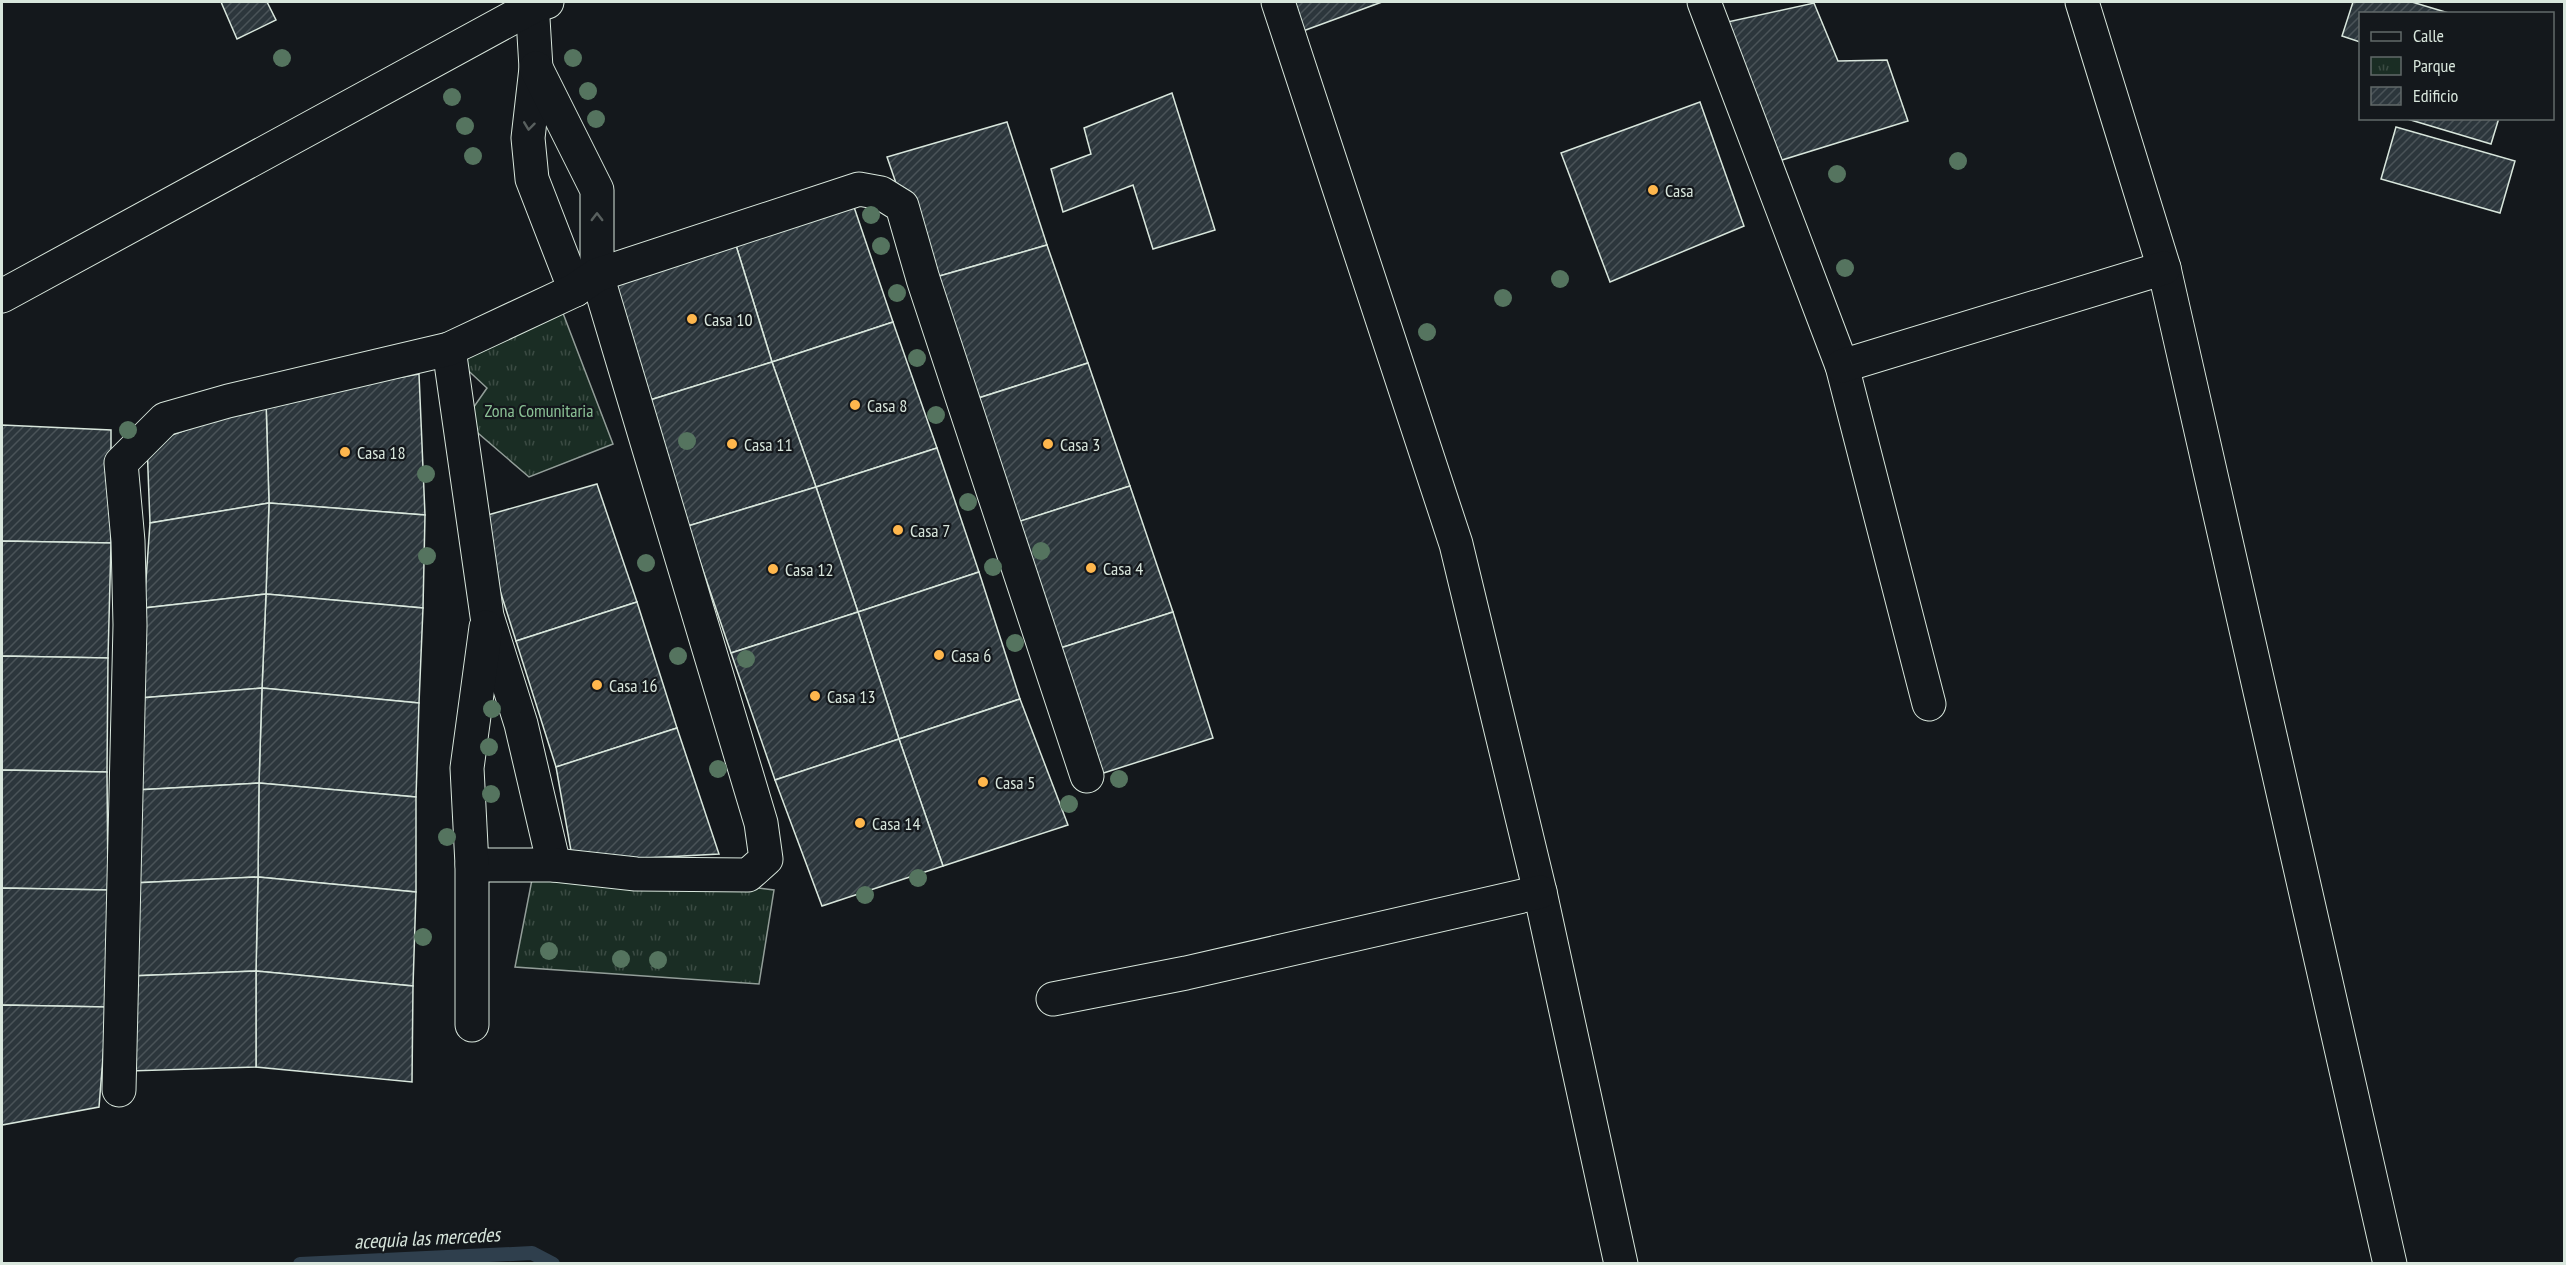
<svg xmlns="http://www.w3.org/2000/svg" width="2566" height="1265" viewBox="0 0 2566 1265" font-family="'PT Sans Narrow',sans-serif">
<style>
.park{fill:url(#park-tufts);stroke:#939e99;stroke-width:1.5}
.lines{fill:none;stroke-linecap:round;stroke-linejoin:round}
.stream{stroke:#2f3f4d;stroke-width:14}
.building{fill:url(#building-hatch);stroke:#d8e6dc;stroke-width:1.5}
.minor-casing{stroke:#d8e6dc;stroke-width:35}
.minor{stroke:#14181c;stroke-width:33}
.tree{fill:#55745f}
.oneway{stroke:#59605f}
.poi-dot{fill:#ffb74d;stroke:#14181c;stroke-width:2}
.labels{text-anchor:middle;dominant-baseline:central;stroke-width:4.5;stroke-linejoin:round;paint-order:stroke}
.poi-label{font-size:18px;fill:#d8e6dc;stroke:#14181c;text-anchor:start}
.park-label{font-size:18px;fill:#8ac095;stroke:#14181c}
.water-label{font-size:20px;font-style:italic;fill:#d8e6dc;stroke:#14181c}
</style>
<defs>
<pattern id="park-tufts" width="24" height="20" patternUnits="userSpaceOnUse" patternTransform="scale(1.5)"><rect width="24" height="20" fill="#1a2d24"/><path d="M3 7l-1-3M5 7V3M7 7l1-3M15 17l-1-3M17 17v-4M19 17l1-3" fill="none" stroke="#3b4b43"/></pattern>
<pattern id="building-hatch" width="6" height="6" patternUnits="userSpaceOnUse" patternTransform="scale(1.5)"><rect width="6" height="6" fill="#2c363c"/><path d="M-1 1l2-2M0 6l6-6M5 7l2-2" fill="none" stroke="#4a5358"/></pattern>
</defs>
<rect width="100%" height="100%" fill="#14181c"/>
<g class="park">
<polygon points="561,308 613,444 529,477 464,421 487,388 459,362"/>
<polygon points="536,859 774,890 759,984 515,967"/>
</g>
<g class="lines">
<polyline class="stream" points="300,1264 532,1253 553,1264"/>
</g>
<g class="building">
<polygon points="221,2 267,2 276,20 237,39"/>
<polygon points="1292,2 1382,2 1303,31"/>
<polygon points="2353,2 2412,2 2452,14 2360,14 2360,42 2342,36"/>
<polygon points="1814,3 1838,61 1887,60 1908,121 1782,160 1723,23"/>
<polygon points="1172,93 1215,230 1153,249 1133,185 1063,212 1051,169 1091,154 1084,128"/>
<polygon points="1700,102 1744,226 1610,282 1561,153"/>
<polygon points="2404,118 2499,118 2491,144"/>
<polygon points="1007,122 1047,245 929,279 887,157"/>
<polygon points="2396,127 2515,161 2500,213 2381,179"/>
<polygon points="853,204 893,322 772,362 734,239"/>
<polygon points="734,239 772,362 650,400 612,277"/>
<polygon points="1047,245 1088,363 966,402 929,279"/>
<polygon points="893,322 937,448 816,487 772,362"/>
<polygon points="772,362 816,487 688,526 650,400"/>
<polygon points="1088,363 1130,486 1008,525 966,402"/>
<polygon points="419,374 425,515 269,503 266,401"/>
<polygon points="266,401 269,503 150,523 147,444"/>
<polygon points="2,425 111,430 111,543 2,541"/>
<polygon points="937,448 979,572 858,612 816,487"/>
<polygon points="597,484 637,602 516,641 477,518"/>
<polygon points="1130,486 1173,612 1051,651 1008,525"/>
<polygon points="816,487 858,612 731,653 688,526"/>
<polygon points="269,503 425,515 423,608 266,594"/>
<polygon points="269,503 266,594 144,608 150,523"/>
<polygon points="2,541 111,543 108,658 2,656"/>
<polygon points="979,572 1020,699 899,739 858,612"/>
<polygon points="266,594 423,608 419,703 262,688"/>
<polygon points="266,594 262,688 140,698 144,608"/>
<polygon points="637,602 677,728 556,767 516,641"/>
<polygon points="858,612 899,739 775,780 731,653"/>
<polygon points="1173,612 1213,738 1091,777 1051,651"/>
<polygon points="2,656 108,658 107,772 2,770"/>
<polygon points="262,688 419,703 416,797 259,783"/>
<polygon points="262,688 259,783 136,790 140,698"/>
<polygon points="1020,699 1068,825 943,866 899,739"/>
<polygon points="677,728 719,854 573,862 556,767"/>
<polygon points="899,739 943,866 822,906 775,780"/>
<polygon points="2,770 107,772 108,890 2,888"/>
<polygon points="259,783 416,797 416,892 258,877"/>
<polygon points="259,783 258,877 133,883 136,790"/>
<polygon points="258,877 416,892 413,986 256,971"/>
<polygon points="258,877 256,971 130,976 133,883"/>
<polygon points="2,888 108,890 107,1007 2,1005"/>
<polygon points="256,971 413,986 412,1082 256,1067"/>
<polygon points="256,971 256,1067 129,1071 130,976"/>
<polygon points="2,1005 107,1007 99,1107 2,1125"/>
</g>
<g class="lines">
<defs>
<g id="minor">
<polyline points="532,2 536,68 528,138 532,179 575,290"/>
<polyline points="1278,2 1456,544 1540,892 1621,1264"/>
<polyline points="1704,2 1842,366 1929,704"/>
<polyline points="2082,2 2164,268 2390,1264"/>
<polyline points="2,296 534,6 547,2"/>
<polyline points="449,349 487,616 521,724 554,865"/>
<polyline points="1842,366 2164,268"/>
<polyline points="472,865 554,865 636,874 748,875 766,859 761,823 597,275 597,190 536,68"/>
<polyline points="1053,999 1186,973 1540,892"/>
<polyline points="472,1025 472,865 467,768 486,627"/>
<polyline points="119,1090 130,625 128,541 121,463 165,419 228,401 449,349 575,290 597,275 859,189 881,193 902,206 923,279 1087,776"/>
</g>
</defs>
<use href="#minor" class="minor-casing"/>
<use href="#minor" class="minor"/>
</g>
<g class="tree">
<circle cx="282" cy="58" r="9"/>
<circle cx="573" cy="58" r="9"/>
<circle cx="588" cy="91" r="9"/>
<circle cx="452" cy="97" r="9"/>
<circle cx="596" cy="119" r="9"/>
<circle cx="465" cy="126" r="9"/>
<circle cx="473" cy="156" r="9"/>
<circle cx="1958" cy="161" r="9"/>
<circle cx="1837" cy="174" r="9"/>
<circle cx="871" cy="215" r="9"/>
<circle cx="881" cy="246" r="9"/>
<circle cx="1845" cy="268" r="9"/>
<circle cx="1560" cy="279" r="9"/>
<circle cx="897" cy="293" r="9"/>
<circle cx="1503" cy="298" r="9"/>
<circle cx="1427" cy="332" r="9"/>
<circle cx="917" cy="358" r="9"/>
<circle cx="936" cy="415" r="9"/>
<circle cx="128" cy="430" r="9"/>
<circle cx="687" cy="441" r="9"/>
<circle cx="426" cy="474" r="9"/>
<circle cx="968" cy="502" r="9"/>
<circle cx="1041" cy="551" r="9"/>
<circle cx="427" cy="556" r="9"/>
<circle cx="646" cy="563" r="9"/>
<circle cx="993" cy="567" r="9"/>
<circle cx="1015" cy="643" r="9"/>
<circle cx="678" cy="656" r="9"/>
<circle cx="746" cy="659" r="9"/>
<circle cx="492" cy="709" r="9"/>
<circle cx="489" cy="747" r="9"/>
<circle cx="718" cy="769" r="9"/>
<circle cx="1119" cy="779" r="9"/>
<circle cx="491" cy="794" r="9"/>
<circle cx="1069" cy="804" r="9"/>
<circle cx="447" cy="837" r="9"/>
<circle cx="918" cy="878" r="9"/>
<circle cx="865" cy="895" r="9"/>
<circle cx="423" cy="937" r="9"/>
<circle cx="549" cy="951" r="9"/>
<circle cx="621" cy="959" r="9"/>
<circle cx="658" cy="960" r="9"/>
</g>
<defs><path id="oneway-chevron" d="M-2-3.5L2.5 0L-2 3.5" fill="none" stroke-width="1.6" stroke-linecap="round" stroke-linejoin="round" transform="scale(1.5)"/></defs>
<g class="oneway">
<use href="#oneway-chevron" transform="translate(529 126) rotate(97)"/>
<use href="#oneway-chevron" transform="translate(597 217) rotate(-90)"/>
</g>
<g class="poi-dot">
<circle cx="1653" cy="190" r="6"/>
<circle cx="692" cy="319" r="6"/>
<circle cx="855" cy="405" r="6"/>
<circle cx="732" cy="444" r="6"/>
<circle cx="1048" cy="444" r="6"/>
<circle cx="345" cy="452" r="6"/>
<circle cx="898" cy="530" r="6"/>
<circle cx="1091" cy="568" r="6"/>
<circle cx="773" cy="569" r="6"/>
<circle cx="939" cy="655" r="6"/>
<circle cx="597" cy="685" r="6"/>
<circle cx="815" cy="696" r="6"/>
<circle cx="983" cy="782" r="6"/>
<circle cx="860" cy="823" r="6"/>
</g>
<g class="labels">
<g class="poi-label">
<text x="1665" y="190">Casa</text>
<text x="704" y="319">Casa 10</text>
<text x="867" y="405">Casa 8</text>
<text x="744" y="444">Casa 11</text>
<text x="1060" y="444">Casa 3</text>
<text x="357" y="452">Casa 18</text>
<text x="910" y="530">Casa 7</text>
<text x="1103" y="568">Casa 4</text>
<text x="785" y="569">Casa 12</text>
<text x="951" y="655">Casa 6</text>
<text x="609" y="685">Casa 16</text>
<text x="827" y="696">Casa 13</text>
<text x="995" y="782">Casa 5</text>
<text x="872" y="823">Casa 14</text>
</g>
<g class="park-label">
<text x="539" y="410">Zona Comunitaria</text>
</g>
<g class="water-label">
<text transform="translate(427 1238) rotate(-3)">acequia las mercedes</text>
</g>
</g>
<rect width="2566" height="1265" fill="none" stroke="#d8e6dc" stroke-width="6"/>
<rect x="2359" y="12" width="195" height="108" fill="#14181c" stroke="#626a69" stroke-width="1.5"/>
<rect x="2371" y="32" width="30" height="9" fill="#14181c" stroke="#626a69" stroke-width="1.5"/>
<text x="2413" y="42" font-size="18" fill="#d8e6dc">Calle</text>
<rect x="2371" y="57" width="30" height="18" fill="url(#park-tufts)" stroke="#626a69" stroke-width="1.5"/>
<text x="2413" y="72" font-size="18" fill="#d8e6dc">Parque</text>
<rect x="2371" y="87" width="30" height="18" fill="url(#building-hatch)" stroke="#626a69" stroke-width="1.5"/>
<text x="2413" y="102" font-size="18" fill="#d8e6dc">Edificio</text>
</svg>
